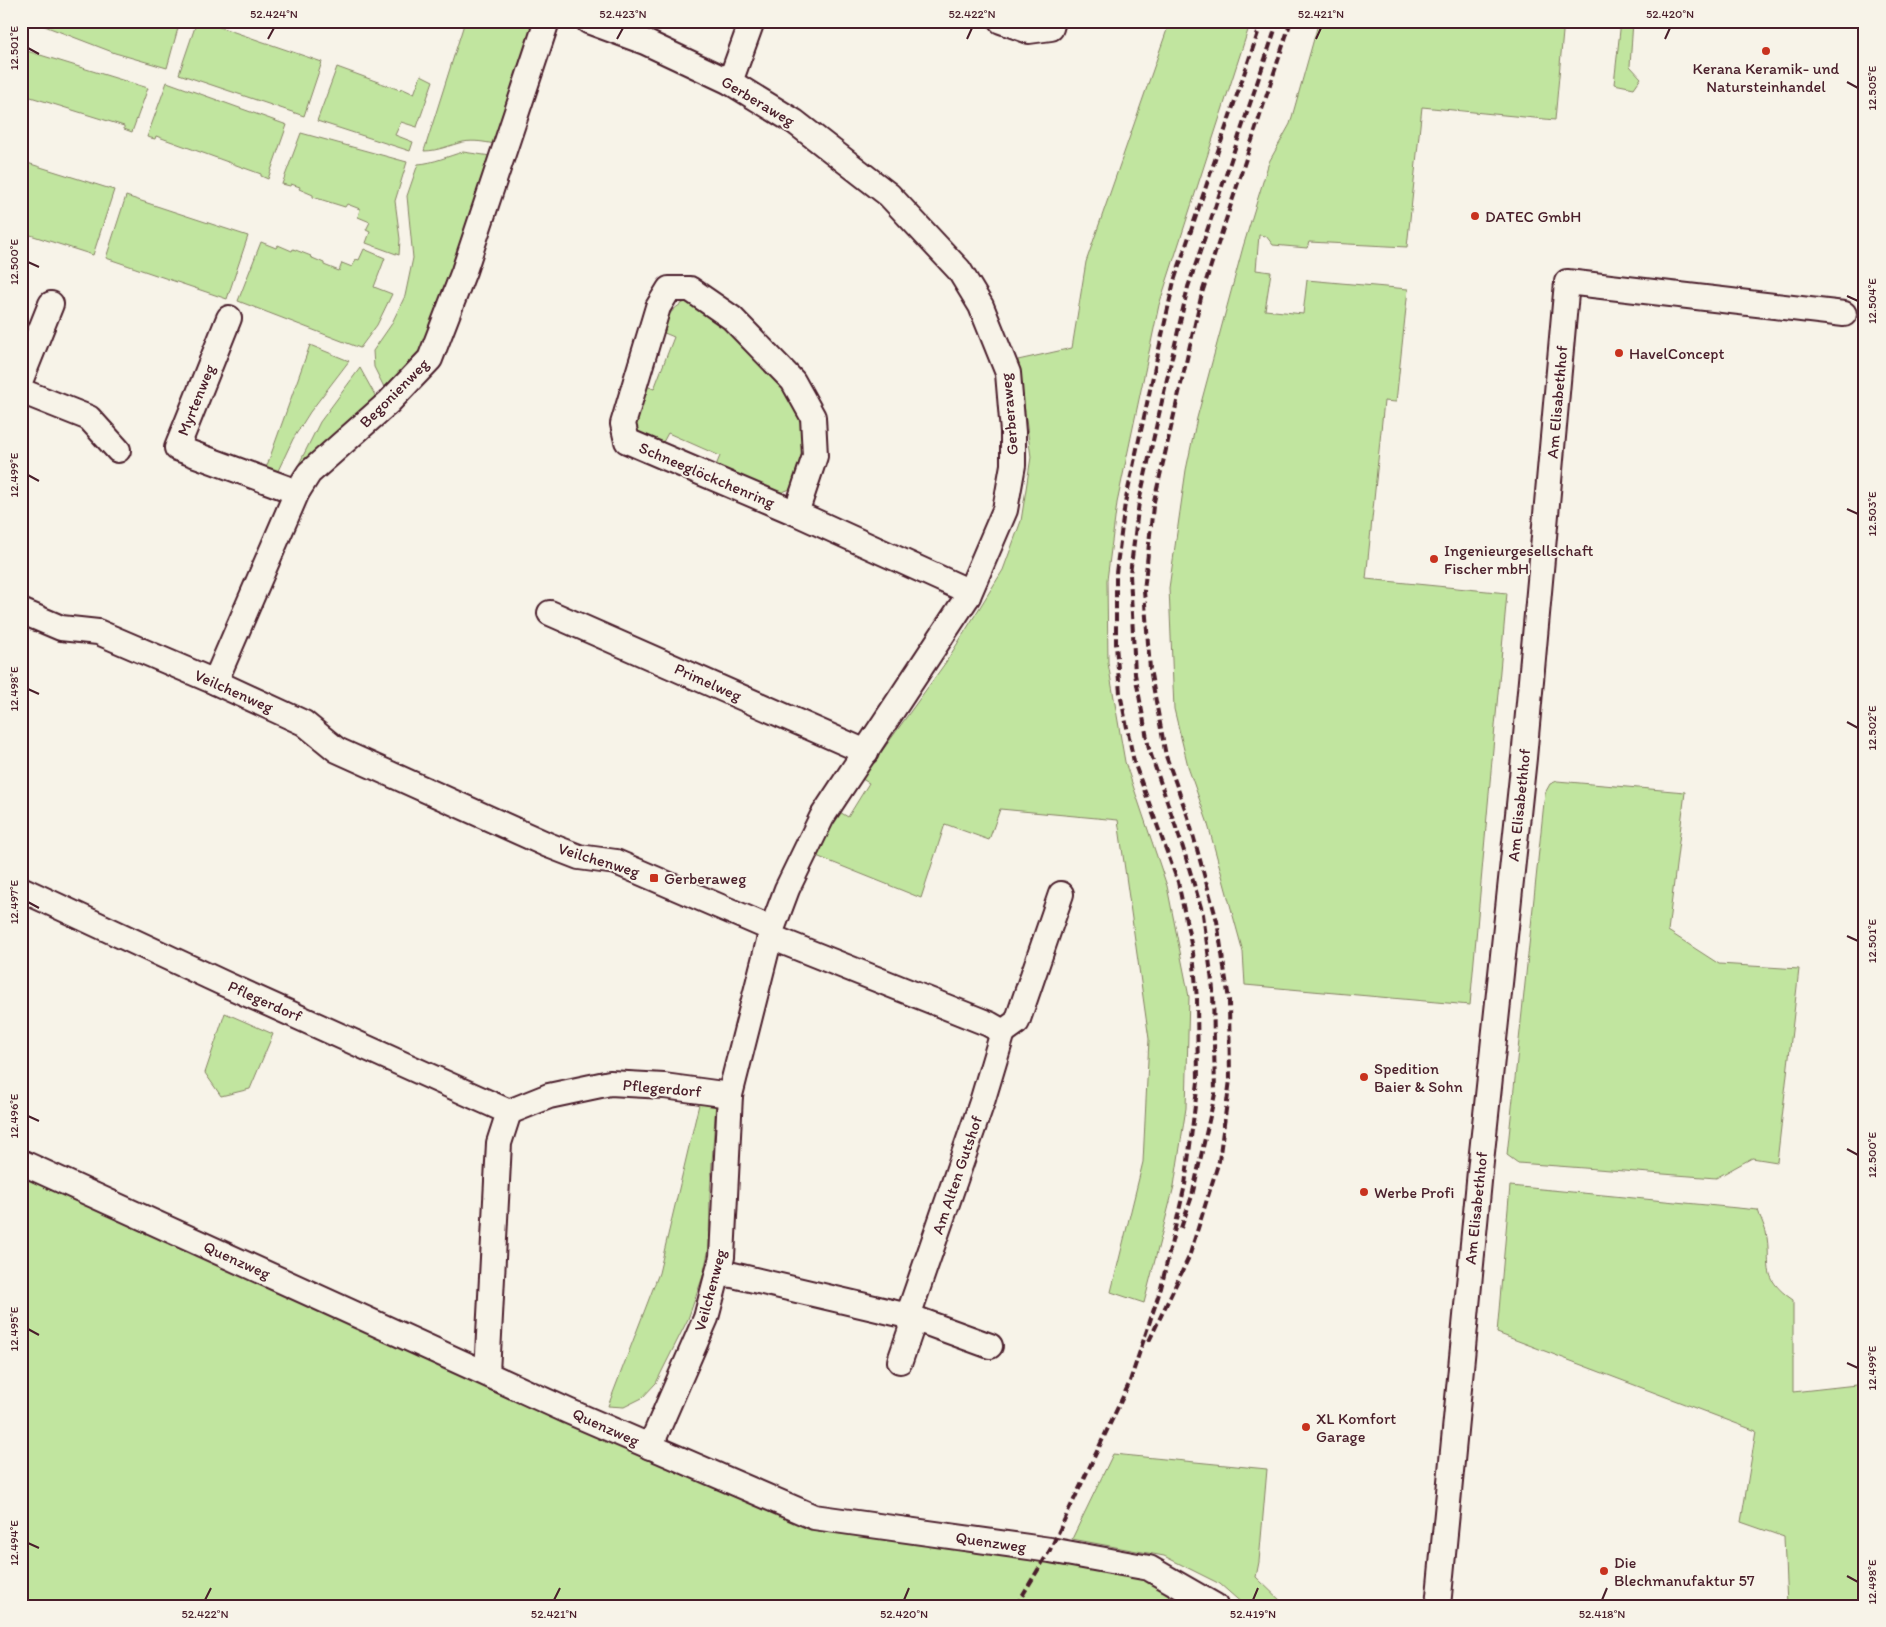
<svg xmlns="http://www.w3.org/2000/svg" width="1886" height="1627" viewBox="0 0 1886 1627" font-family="Itim,sans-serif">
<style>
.green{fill:#c1e59f;stroke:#868265}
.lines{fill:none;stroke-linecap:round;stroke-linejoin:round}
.minor-casing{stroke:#4a1f2b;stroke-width:28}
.minor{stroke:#f7f3e8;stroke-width:24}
.rail{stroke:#4a1f2b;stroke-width:4;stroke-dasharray:8 4;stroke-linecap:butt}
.ticks{fill:none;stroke:#4a1f2b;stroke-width:2}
.poi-dot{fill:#c8321e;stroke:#f7f3e8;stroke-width:2}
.labels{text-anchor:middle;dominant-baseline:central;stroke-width:4;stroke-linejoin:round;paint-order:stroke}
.poi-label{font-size:16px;fill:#4a1f2b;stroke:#f7f3e8;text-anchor:start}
.street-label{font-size:16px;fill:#4a1f2b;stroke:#f7f3e8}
.neatline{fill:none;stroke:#4a1f2b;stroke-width:2}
.ticks-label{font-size:12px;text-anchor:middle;fill:#4a1f2b}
</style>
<rect width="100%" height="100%" fill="#f7f3e8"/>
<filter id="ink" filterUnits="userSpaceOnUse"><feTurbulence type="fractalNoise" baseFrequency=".02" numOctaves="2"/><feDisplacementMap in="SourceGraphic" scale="10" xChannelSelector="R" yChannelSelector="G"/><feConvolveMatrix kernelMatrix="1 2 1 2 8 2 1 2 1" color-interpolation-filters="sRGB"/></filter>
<g filter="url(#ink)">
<g class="green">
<polygon points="43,21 180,21 167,68 115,53 42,25"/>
<polygon points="197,21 202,21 322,62 304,116 179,74"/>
<path d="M 465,21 L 535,21 L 495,144 C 484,142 474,140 463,142 C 450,145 438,151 424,151 Z"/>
<polygon points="1170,21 1251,21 1159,305 1117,503 1107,580 1108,663 1125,762 1167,886 1189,997 1186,1108 1174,1186 1144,1303 1111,1292 1143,1162 1149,1039 1118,820 1000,809 989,840 945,824 921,898 814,855 838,811 848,817 869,783 862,779 946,662 1003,570 1021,521 1031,457 1018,360 1072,348 1086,262"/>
<polygon points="1319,21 1564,21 1555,120 1422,107 1407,247 1309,242 1307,248 1273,245 1266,236 1259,235 1256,270 1271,272 1265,310 1303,314 1307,280 1408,289 1396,402 1384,401 1366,579 1507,593 1470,1005 1245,985 1243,952 1207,821 1189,770 1174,709 1169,588 1186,470 1197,418 1243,247 1269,162 1290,124"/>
<polygon points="1621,21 1633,21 1630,66 1641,78 1634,88 1614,84"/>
<polygon points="24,50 148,88 132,132 124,129 124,126 21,94 21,61"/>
<polygon points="337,67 400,90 401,88 414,94 421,75 433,81 417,127 401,122 395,135 413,142 410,151 317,121"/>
<polygon points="167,82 287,125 268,179 261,176 261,174 156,136 155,139 147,137"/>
<polygon points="301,133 407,162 395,201 400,239 399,255 366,243 370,232 366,230 370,222 358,217 360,209 347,204 345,207 313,197 313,195 299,189 300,187 291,184 290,186 282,184"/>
<path d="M 463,152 L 491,156 L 460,253 L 428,337 L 415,359 L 397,378 L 384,387 L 374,367 L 373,351 L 391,325 L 405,296 L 413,258 L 407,196 L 418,164 C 434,163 448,156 463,152 Z"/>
<polygon points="21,161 114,190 93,255 21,232"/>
<polygon points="126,196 248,236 227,299 106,258"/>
<polygon points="261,242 276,248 278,245 292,251 293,249 311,256 310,257 324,263 324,265 339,271 342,263 352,267 356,259 359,260 364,249 385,258 374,287 392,294 377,325 360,348 238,301"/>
<path d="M 685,302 L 698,304 L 771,367 L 802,412 L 806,444 L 798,477 L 790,489 L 780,493 L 715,468 L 720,456 L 668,433 L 662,444 C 655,442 645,439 640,435 C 626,424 639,398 644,385 L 654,389 L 674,337 L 662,332 C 666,317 671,309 685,302 Z"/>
<polygon points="310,345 349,361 310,412 293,439 276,475 265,471"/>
<polygon points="360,368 376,397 290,482 320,422"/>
<polygon points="1557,781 1685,792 1668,931 1719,964 1799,969 1777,1162 1752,1158 1716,1178 1518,1163 1507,1155 1545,793 1550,784"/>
<polygon points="225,1013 273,1034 250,1089 221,1096 205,1073"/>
<polygon points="700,1100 716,1100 710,1194 709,1248 703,1276 688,1319 656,1383 642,1398 624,1407 608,1406 659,1273"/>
<polygon points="21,1172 784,1516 1104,1568 1148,1579 1195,1606 21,1606"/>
<path d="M 1510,1186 L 1758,1210 C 1760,1217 1764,1225 1766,1232 C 1773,1265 1758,1276 1793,1300 L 1793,1392 L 1865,1384 L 1865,1606 L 1787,1606 L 1784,1537 L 1741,1522 L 1756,1431 L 1497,1333 Z"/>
<polygon points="1113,1454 1267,1469 1259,1562 1256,1577 1286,1606 1245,1606 1220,1584 1164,1556 1072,1539"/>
</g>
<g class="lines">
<defs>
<g id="minor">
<polyline points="588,21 645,42 730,82 795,122 889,195 959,270 981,306 1008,373 1013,432 1013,465 1005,510 968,596 822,817 787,889 772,929 730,1095 722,1257 706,1318 650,1447"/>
<polyline points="1001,21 1029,31 1051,28 1053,21"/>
<polyline points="730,82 752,21"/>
<polyline points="229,318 177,448 297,492"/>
<polyline points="21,379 51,304"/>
<polyline points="21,391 89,418 118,450"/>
<polyline points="796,513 815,456 813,417 793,381 732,318 690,289 669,289 658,307 623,424 627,441 796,513 959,587 968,596"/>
<polyline points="21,611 61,628 98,632 215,682 304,723 337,750 548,845 579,857 616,862 772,929"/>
<polyline points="550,613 866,752"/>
<polyline points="215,682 297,492 309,473 389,402 430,359 464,271 547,21"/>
<polyline points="21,889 225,984 509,1112 499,1143 487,1373"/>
<polyline points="1003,1032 1017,1022 1061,894"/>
<polyline points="509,1112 549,1096 610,1083 664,1086 730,1095"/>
<polyline points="21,1162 568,1411 814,1517 1050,1550 1149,1568 1215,1606"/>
<polyline points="718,1274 733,1275 908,1316 982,1102 1003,1032 989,1024 771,937"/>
<polyline points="900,1361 911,1329 908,1316 990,1346"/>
<polyline points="1438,1606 1480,1171 1524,758 1567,282 1844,314"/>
</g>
</defs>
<use href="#minor" class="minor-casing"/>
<use href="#minor" class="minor"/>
<g class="rail">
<polyline points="1181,1228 1192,1196 1215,1094 1213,989 1203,914 1183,848 1149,749 1135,674 1130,574 1139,502 1188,287 1278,21"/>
<polyline points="1149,1341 1189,1257 1219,1161 1230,1080 1229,1000 1217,921 1188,817 1166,756 1150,669 1144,591 1153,506 1202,293 1291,21"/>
<polyline points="1016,1606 1050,1550 1129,1384 1161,1288 1185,1185 1198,1082 1197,999 1193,953 1178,882 1134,762 1120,693 1116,645 1116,573 1125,503 1174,281 1262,21"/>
</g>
</g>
</g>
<path class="ticks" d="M 268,39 L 274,28M 617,39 L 623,28M 967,39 L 972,28M 1316,39 L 1321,28M 1665,39 L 1670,28M 28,48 L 39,54M 1847,82 L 1858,88M 28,262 L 39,267M 1847,296 L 1858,301M 28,475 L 39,481M 1847,509 L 1858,514M 28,689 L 39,694M 1847,722 L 1858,728M 28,902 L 39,908M 1847,936 L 1858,941M 28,1116 L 39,1121M 1847,1149 L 1858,1155M 28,1329 L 39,1335M 1847,1363 L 1858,1368M 28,1543 L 39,1548M 1847,1576 L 1858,1582M 205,1600 L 211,1588M 554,1600 L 560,1588M 904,1600 L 909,1588M 1253,1600 L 1258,1588M 1602,1600 L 1607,1588"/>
<g class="poi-dot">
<circle cx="1766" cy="51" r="5"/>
<circle cx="1475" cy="216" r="5"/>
<circle cx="1619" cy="353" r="5"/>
<circle cx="1434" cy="559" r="5"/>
<rect x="649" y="873" width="10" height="10" rx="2.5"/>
<circle cx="1364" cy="1077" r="5"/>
<circle cx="1364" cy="1192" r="5"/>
<circle cx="1306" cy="1427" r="5"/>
<circle cx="1604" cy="1571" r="5"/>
</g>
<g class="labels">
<g class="poi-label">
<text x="1766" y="68" text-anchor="middle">Kerana Keramik- und<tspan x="1766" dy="18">Natursteinhandel</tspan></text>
<text x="1485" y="216">DATEC GmbH</text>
<text x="1629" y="353">HavelConcept</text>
<text x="1444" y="550">Ingenieurgesellschaft<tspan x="1444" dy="18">Fischer mbH</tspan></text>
<text x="664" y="878">Gerberaweg</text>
<text x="1374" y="1068">Spedition<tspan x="1374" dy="18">Baier &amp; Sohn</tspan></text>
<text x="1374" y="1192">Werbe Profi</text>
<text x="1316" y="1418">XL Komfort<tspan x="1316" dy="18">Garage</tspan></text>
<text x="1614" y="1562">Die<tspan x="1614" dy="18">Blechmanufaktur 57</tspan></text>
</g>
<g class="street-label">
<text transform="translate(758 101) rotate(31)">Gerberaweg</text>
<text transform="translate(394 393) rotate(-45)">Begonienweg</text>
<text transform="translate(196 400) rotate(-68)">Myrtenweg</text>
<text transform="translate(1557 402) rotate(-85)">Am Elisabethhof</text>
<text transform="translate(1009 414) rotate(-95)">Gerberaweg</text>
<text transform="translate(707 475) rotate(23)">Schneeglöckchenring</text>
<text transform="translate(708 682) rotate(24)">Primelweg</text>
<text transform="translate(234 691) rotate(24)">Veilchenweg</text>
<text transform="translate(1519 805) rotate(-84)">Am Elisabethhof</text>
<text transform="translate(599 860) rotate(17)">Veilchenweg</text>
<text transform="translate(265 1001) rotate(24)">Pflegerdorf</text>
<text transform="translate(662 1088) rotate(5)">Pflegerdorf</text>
<text transform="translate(957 1175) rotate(-71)">Am Alten Gutshof</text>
<text transform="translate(1476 1208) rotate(-84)">Am Elisabethhof</text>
<text transform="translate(237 1260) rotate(24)">Quenzweg</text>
<text transform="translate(710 1290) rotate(-75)">Veilchenweg</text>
<text transform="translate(606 1427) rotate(24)">Quenzweg</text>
<text transform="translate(991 1542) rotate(8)">Quenzweg</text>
</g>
</g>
<rect width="1886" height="1627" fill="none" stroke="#f7f3e8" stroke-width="55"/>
<rect x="28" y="28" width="1830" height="1572" class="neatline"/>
<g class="ticks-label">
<text x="274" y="18">52.424°N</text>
<text x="623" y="18">52.423°N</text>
<text x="972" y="18">52.422°N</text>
<text x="1321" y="18">52.421°N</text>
<text x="1670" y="18">52.420°N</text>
<text transform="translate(14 48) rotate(-90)" y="4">12.501°E</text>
<text transform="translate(1872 88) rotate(-90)" y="4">12.505°E</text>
<text transform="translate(14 262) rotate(-90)" y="4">12.500°E</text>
<text transform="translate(1872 301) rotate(-90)" y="4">12.504°E</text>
<text transform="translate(14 475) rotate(-90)" y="4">12.499°E</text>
<text transform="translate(1872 514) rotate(-90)" y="4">12.503°E</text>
<text transform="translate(14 689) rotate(-90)" y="4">12.498°E</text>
<text transform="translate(1872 728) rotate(-90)" y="4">12.502°E</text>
<text transform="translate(14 902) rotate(-90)" y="4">12.497°E</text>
<text transform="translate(1872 941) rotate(-90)" y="4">12.501°E</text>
<text transform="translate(14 1116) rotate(-90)" y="4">12.496°E</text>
<text transform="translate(1872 1155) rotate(-90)" y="4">12.500°E</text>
<text transform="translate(14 1329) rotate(-90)" y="4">12.495°E</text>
<text transform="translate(1872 1368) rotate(-90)" y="4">12.499°E</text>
<text transform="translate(14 1543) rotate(-90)" y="4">12.494°E</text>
<text transform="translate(1872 1582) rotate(-90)" y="4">12.498°E</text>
<text x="205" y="1618">52.422°N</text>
<text x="554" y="1618">52.421°N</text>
<text x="904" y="1618">52.420°N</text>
<text x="1253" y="1618">52.419°N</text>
<text x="1602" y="1618">52.418°N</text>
</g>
</svg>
